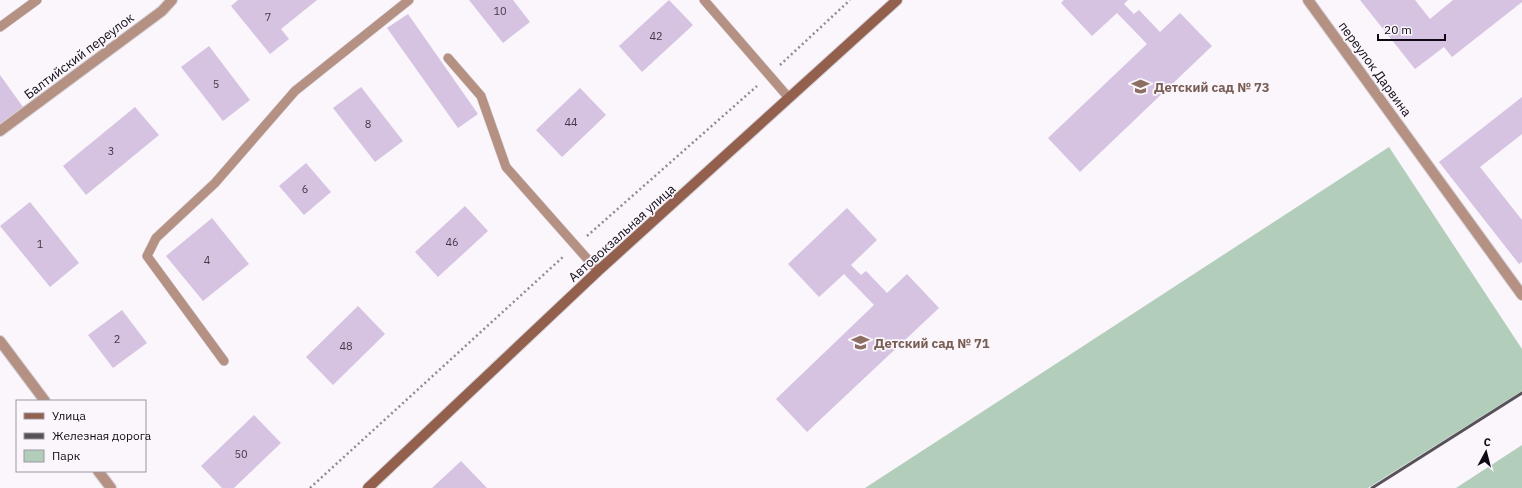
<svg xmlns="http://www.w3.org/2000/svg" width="1522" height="488" viewBox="0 0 1522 488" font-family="'IBM Plex Sans',sans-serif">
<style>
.green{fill:#b2cebb}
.building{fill:#d6c3e2}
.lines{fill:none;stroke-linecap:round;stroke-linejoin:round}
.lane-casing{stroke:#d5d0d7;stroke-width:10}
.street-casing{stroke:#d5d0d7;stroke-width:12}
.secondary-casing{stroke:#d5d0d7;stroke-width:12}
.path{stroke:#908b93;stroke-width:2.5;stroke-dasharray:2 3;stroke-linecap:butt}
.lane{stroke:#b59184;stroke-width:9}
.street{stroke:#b59184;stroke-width:10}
.secondary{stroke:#92604d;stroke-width:10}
.rail{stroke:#575159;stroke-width:3}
.labels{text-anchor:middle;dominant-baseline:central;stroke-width:3.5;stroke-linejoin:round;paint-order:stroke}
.number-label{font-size:11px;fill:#423847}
.street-label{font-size:13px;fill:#100913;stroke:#faf6fc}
.education-label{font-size:13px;font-weight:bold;fill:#785e54;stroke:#faf6fc;text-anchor:start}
</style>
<rect width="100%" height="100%" fill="#faf6fc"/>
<g class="green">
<polygon points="1389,147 1522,349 1522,391 1368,488 865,488"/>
<polygon points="1522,445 1522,488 1456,488"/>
</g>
<g class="building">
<polygon points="238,0 317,0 281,29 289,39 270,54 231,6"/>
<polygon points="469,0 513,0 530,22 503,43"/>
<polygon points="669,0 693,25 642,72 619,46"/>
<polygon points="1064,0 1128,0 1124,4 1134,14 1139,10 1160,32 1180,13 1212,46 1080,172 1048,138 1147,44 1117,13 1092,36 1061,3"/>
<polygon points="1360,0 1415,0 1430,19 1453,0 1522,0 1522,2 1452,57 1444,47 1415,69"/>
<polygon points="408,14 478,114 458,128 387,28"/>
<polygon points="209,46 250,100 223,121 181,67"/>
<polygon points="0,75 23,107 0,124"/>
<polygon points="361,87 403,141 375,162 333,108"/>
<polygon points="580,88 606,115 562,157 536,130"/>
<polygon points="1522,97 1522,134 1480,167 1522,220 1522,262 1519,264 1439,162"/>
<polygon points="135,107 159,135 86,195 63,166"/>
<polygon points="306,163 331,192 304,215 279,186"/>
<polygon points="30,202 79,263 50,287 0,226"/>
<polygon points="465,206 488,231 438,277 415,252"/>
<polygon points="847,208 877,240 851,265 861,275 866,271 887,293 907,274 939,308 807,432 776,399 874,305 844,274 819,297 788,264"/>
<polygon points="212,218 249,264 203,301 166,256"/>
<polygon points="358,306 385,334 333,385 306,357"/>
<polygon points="122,310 147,343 113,368 88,335"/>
<polygon points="254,415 281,443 234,488 222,488 201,466"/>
<polygon points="461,461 487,488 432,488"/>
</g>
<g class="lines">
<defs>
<g id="lane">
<polyline points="704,0 789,98"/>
<polyline points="0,27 37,0"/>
<polyline points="448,58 481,96 506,167 598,271"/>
<polyline points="224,361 147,256 156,238 215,183 295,91 409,0"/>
</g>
<g id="street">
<polyline points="1308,0 1522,295"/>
<polyline points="0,131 162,11 172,0"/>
<polyline points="0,341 45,401"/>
<polyline points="98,471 111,488"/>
</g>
<polyline id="secondary" points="368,488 598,271 897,0"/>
</defs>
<use href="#lane" class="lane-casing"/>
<use href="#street" class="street-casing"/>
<use href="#secondary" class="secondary-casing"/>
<g class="path">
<polyline points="780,65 850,0"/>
<polyline points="587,236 757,86"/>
<polyline points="310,488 564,256"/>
</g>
<use href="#lane" class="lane"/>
<use href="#street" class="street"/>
<use href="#secondary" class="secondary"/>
<polyline class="rail" points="1372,488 1522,393"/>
</g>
<defs>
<symbol id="school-bare" viewBox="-9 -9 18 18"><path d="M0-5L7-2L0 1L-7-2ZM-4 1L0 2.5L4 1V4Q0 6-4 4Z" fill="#8d6e63" stroke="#faf6fc" stroke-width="2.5" paint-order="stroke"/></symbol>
</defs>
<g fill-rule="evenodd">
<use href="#school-bare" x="1128" y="74" width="25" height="25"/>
<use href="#school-bare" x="848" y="330" width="25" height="25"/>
</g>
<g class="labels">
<g class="number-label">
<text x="500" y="11">10</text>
<text x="268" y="17">7</text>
<text x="656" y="36">42</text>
<text x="216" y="84">5</text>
<text x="571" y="122">44</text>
<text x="368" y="124">8</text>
<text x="111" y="151">3</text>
<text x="305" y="189">6</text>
<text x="452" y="242">46</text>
<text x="40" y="244">1</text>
<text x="207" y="260">4</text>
<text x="117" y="339">2</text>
<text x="346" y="346">48</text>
<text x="241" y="454">50</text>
</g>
<g class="street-label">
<text transform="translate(79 56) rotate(-37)">Балтийский переулок</text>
<text transform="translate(1375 69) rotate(54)">переулок Дарвина</text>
<text transform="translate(622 233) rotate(-42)">Автовокзальная улица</text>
</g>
<g class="education-label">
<text x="1154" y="87">Детский сад № 73</text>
<text x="874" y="343">Детский сад № 71</text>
</g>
</g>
<rect x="16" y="400" width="130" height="72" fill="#faf6fc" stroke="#9c979f"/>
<rect x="24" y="413" width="20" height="6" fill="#92604d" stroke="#9c979f"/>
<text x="52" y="420" font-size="12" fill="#100913">Улица</text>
<rect x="24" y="433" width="20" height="6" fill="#575159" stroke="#9c979f"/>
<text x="52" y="440" font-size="12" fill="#100913">Железная дорога</text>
<rect x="24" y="450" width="20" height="12" fill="#b2cebb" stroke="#9c979f"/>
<text x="52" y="460" font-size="12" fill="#100913">Парк</text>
<g transform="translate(1486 452) rotate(7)" stroke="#faf6fc" stroke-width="3" paint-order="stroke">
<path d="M0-3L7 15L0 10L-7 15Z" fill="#100913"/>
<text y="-6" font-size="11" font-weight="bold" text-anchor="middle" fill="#100913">С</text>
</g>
<path d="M1378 34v6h67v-6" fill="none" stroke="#100913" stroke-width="2"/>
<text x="1384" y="34" font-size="12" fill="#100913" stroke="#faf6fc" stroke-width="3" paint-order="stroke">20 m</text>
</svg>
